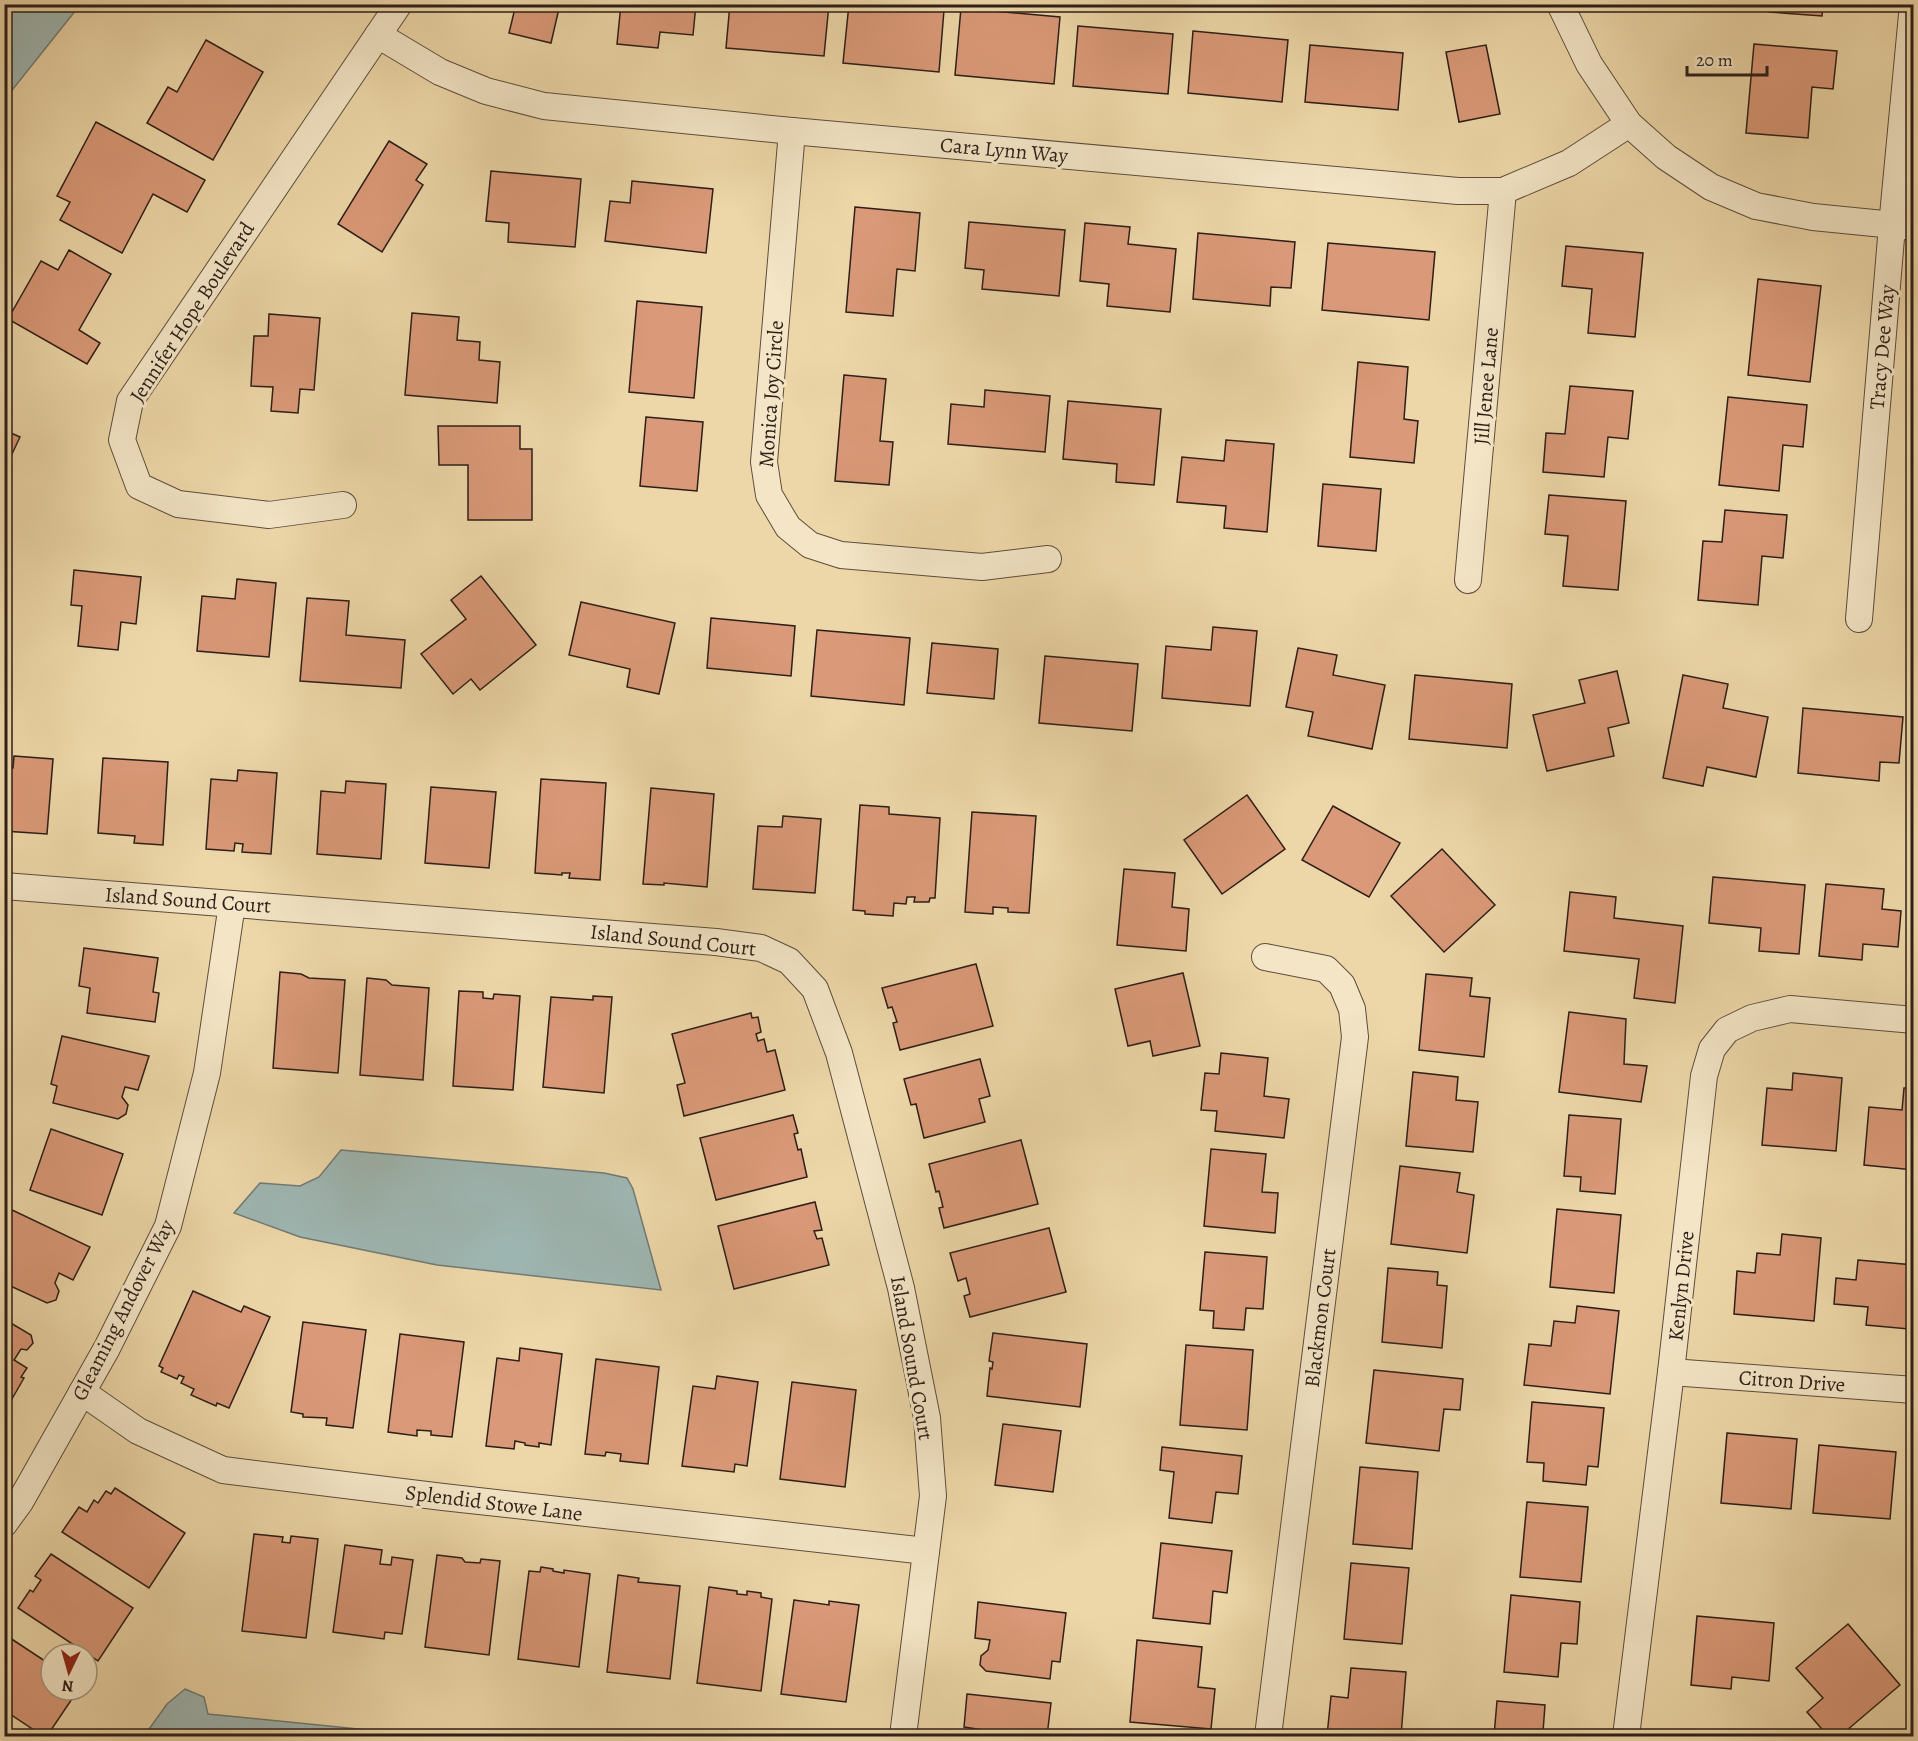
<svg xmlns="http://www.w3.org/2000/svg" width="1918" height="1741" viewBox="0 0 1918 1741" font-family="Alegreya,serif">
<style>
.water{fill:#9eb7b3;stroke:#717a75;stroke-width:1.5}
.building{fill:#da9978;stroke:#2d1f18;stroke-width:1.5}
.lines{fill:none;stroke-linecap:round;stroke-linejoin:round}
.street-casing{stroke:#5d4d3c;stroke-width:28}
.street{stroke:#f3e5c6;stroke-width:26}
.labels{text-anchor:middle;dominant-baseline:central;stroke-width:6;stroke-linejoin:round;paint-order:stroke}
.street-label{font-size:21px;fill:#2d1f18;stroke:#f3e5c6}
</style>
<rect width="100%" height="100%" fill="#edd7a8"/>
<filter id="stains"><feTurbulence type="fractalNoise" baseFrequency=".00333" numOctaves="4"/><feColorMatrix values="0 0 0 0 .2 0 0 0 0 .09 0 0 0 0 .02 0 0 0 .5 -.17"/></filter>
<radialGradient id="worn" r=".72"><stop offset=".6" stop-color="#630" stop-opacity="0"/><stop offset="1" stop-color="#630" stop-opacity=".3"/></radialGradient>
<g class="water">
<polygon points="5,4 80,5 5,99 4,5"/>
<polygon points="341,1150 604,1173 627,1178 633,1189 661,1290 437,1265 300,1237 234,1213 260,1183 300,1186 319,1177"/>
<polygon points="185,1689 204,1697 208,1714 428,1736 144,1736 167,1704"/>
</g>
<g class="building">
<polygon points="516,4 560,4 551,43 509,33"/>
<polygon points="621,4 696,4 693,35 660,32 658,48 617,44"/>
<polygon points="730,4 829,4 824,56 726,48"/>
<polygon points="849,4 886,4 944,10 939,72 843,63"/>
<polygon points="1769,4 1823,4 1822,16 1769,12"/>
<polygon points="961,8 1060,17 1054,84 955,75"/>
<polygon points="1078,26 1173,34 1168,94 1073,86"/>
<polygon points="1193,31 1288,40 1282,102 1188,93"/>
<polygon points="206,40 263,72 213,160 147,123 168,87 177,92"/>
<polygon points="1754,44 1837,51 1833,89 1812,87 1808,138 1746,133"/>
<polygon points="1310,45 1403,53 1398,110 1305,102"/>
<polygon points="1486,45 1500,114 1459,122 1446,52"/>
<polygon points="96,122 205,180 187,212 153,194 122,253 60,220 70,202 57,196"/>
<polygon points="389,141 427,164 416,180 423,185 382,252 338,224"/>
<polygon points="491,171 581,179 575,247 508,242 509,223 486,221"/>
<polygon points="632,181 713,189 706,253 605,241 610,201 630,203"/>
<polygon points="855,207 920,213 915,271 897,269 893,316 846,312"/>
<polygon points="969,222 1065,230 1059,296 982,289 984,270 965,268"/>
<polygon points="1085,223 1130,227 1128,244 1176,249 1170,312 1107,306 1109,284 1080,281"/>
<polygon points="1198,233 1295,242 1291,288 1271,287 1270,306 1193,299"/>
<polygon points="1328,243 1435,252 1429,320 1322,310"/>
<polygon points="1566,246 1643,253 1635,337 1588,333 1592,289 1562,286"/>
<polygon points="69,250 111,274 79,330 100,343 87,364 8,319 41,261 58,270"/>
<polygon points="1758,279 1821,286 1810,382 1748,375"/>
<polygon points="637,301 702,307 694,398 629,392"/>
<polygon points="412,313 459,317 457,340 480,342 479,360 500,362 497,403 405,395"/>
<polygon points="269,314 320,318 314,390 300,389 298,413 271,411 273,387 251,386 254,336 268,336"/>
<polygon points="1358,362 1408,367 1404,419 1418,421 1414,463 1350,457"/>
<polygon points="844,375 886,379 880,441 893,442 889,485 835,481"/>
<polygon points="1570,386 1633,391 1628,439 1608,437 1604,477 1543,472 1546,433 1565,434"/>
<polygon points="985,390 1050,396 1045,452 948,444 951,404 984,407"/>
<polygon points="1728,397 1807,405 1803,447 1783,445 1779,491 1719,485"/>
<polygon points="1068,401 1161,409 1154,485 1116,482 1117,464 1063,459"/>
<polygon points="646,417 703,422 697,491 640,486"/>
<polygon points="438,426 520,426 520,449 532,449 532,520 468,520 468,465 439,465"/>
<polygon points="4,430 20,437 4,471"/>
<polygon points="1226,440 1274,444 1267,532 1224,528 1226,506 1177,502 1182,457 1224,461"/>
<polygon points="1323,484 1381,489 1376,551 1318,546"/>
<polygon points="1549,495 1626,501 1618,590 1563,586 1568,536 1545,534"/>
<polygon points="1725,510 1787,515 1783,558 1762,556 1758,605 1698,600 1703,541 1722,542"/>
<polygon points="74,570 141,577 136,624 121,622 118,650 78,646 82,606 71,605"/>
<polygon points="481,576 536,645 480,690 471,679 453,694 421,654 466,619 451,600"/>
<polygon points="237,579 276,583 269,657 197,651 202,596 235,599"/>
<polygon points="307,598 349,601 346,635 405,640 401,688 300,681"/>
<polygon points="581,602 675,623 659,694 627,687 630,669 569,655"/>
<polygon points="711,618 795,626 791,676 707,668"/>
<polygon points="1213,627 1257,631 1250,706 1162,698 1166,646 1211,650"/>
<polygon points="817,630 910,638 904,705 811,696"/>
<polygon points="932,643 998,649 994,699 927,693"/>
<polygon points="1298,648 1337,655 1333,675 1385,685 1372,749 1308,736 1313,712 1286,707"/>
<polygon points="1045,656 1138,664 1132,731 1039,723"/>
<polygon points="1617,671 1629,723 1608,728 1614,756 1547,771 1533,715 1585,703 1579,680"/>
<polygon points="1415,675 1512,684 1507,748 1409,739"/>
<polygon points="1683,675 1728,684 1723,708 1768,717 1756,777 1707,767 1703,786 1663,778"/>
<polygon points="1803,708 1903,717 1899,763 1880,762 1879,781 1798,773"/>
<polygon points="14,756 53,759 47,834 4,831 4,767 13,768"/>
<polygon points="103,758 168,762 163,845 134,843 135,836 98,833"/>
<polygon points="238,770 277,773 271,854 242,852 243,844 235,843 234,851 206,849 211,779 237,781"/>
<polygon points="541,779 606,783 600,880 569,878 570,873 562,873 562,875 535,873"/>
<polygon points="346,781 386,784 381,859 317,854 321,791 345,793"/>
<polygon points="431,787 496,792 489,868 425,863"/>
<polygon points="651,788 714,794 707,887 664,883 664,885 643,884"/>
<polygon points="1247,795 1285,849 1222,894 1184,840"/>
<polygon points="860,805 889,807 889,814 940,818 935,898 930,898 929,902 914,902 915,897 907,897 906,904 894,903 893,916 865,914 865,911 853,910"/>
<polygon points="1333,806 1400,843 1369,897 1302,860"/>
<polygon points="972,812 1036,816 1029,913 1008,912 1008,908 993,907 993,914 965,912"/>
<polygon points="783,816 821,819 815,893 753,889 758,826 782,827"/>
<polygon points="1442,849 1495,905 1444,952 1391,896"/>
<polygon points="1124,869 1175,873 1172,907 1189,909 1186,951 1117,945"/>
<polygon points="1713,877 1805,885 1799,954 1759,951 1761,928 1709,923"/>
<polygon points="1826,884 1884,889 1882,909 1901,911 1898,947 1863,944 1862,960 1819,956"/>
<polygon points="1570,892 1616,897 1614,918 1683,926 1675,1003 1634,998 1639,959 1564,951"/>
<polygon points="84,948 158,958 153,992 159,993 155,1022 87,1013 90,988 79,986"/>
<polygon points="976,964 993,1026 900,1050 893,1023 897,1022 892,1007 888,1008 882,988"/>
<polygon points="280,972 301,974 309,978 345,980 338,1073 273,1068"/>
<polygon points="1183,973 1200,1046 1153,1056 1150,1041 1128,1046 1115,989"/>
<polygon points="1426,974 1472,978 1470,996 1490,998 1484,1057 1419,1050"/>
<polygon points="367,978 386,980 392,985 429,988 423,1080 360,1075"/>
<polygon points="459,991 483,992 483,998 493,999 494,994 520,996 513,1090 453,1086"/>
<polygon points="593,996 612,997 604,1093 543,1087 551,997 593,1000"/>
<polygon points="1569,1012 1626,1019 1624,1064 1647,1066 1641,1102 1559,1092"/>
<polygon points="751,1013 752,1018 758,1017 761,1032 756,1034 758,1041 764,1039 767,1052 775,1050 785,1090 684,1116 677,1085 685,1083 672,1034"/>
<polygon points="62,1036 149,1056 138,1090 125,1087 122,1097 128,1105 126,1114 118,1119 53,1103 57,1086 51,1084"/>
<polygon points="1221,1053 1268,1058 1264,1096 1289,1099 1284,1138 1215,1131 1217,1111 1201,1110 1205,1073 1219,1074"/>
<polygon points="980,1059 990,1096 979,1099 985,1122 924,1138 916,1104 911,1105 904,1079"/>
<polygon points="1413,1072 1458,1077 1456,1100 1478,1102 1473,1152 1406,1146"/>
<polygon points="1793,1073 1842,1078 1836,1151 1762,1145 1767,1088 1792,1090"/>
<polygon points="1904,1088 1914,1088 1914,1170 1864,1165 1869,1107 1902,1110"/>
<polygon points="793,1115 798,1133 794,1134 798,1150 801,1149 807,1177 716,1200 700,1138"/>
<polygon points="1569,1115 1621,1119 1615,1194 1580,1191 1581,1177 1564,1176"/>
<polygon points="51,1129 123,1154 102,1215 30,1190"/>
<polygon points="1021,1140 1038,1204 944,1228 939,1208 943,1207 939,1191 936,1192 929,1164"/>
<polygon points="1211,1149 1266,1154 1262,1192 1278,1193 1275,1233 1204,1226"/>
<polygon points="1400,1166 1460,1173 1457,1192 1474,1195 1467,1253 1391,1244"/>
<polygon points="815,1202 822,1230 814,1231 817,1239 822,1238 829,1265 734,1289 718,1226"/>
<polygon points="10,1209 90,1247 73,1280 59,1273 55,1283 59,1291 56,1300 47,1303 4,1283 4,1220"/>
<polygon points="1557,1209 1621,1215 1614,1293 1550,1287"/>
<polygon points="1049,1228 1066,1292 970,1317 964,1296 970,1294 966,1278 958,1281 950,1253"/>
<polygon points="1782,1234 1821,1238 1814,1321 1734,1314 1737,1271 1755,1273 1757,1253 1780,1255"/>
<polygon points="1205,1252 1267,1257 1263,1309 1246,1308 1244,1330 1213,1328 1214,1311 1200,1310"/>
<polygon points="1858,1260 1914,1265 1909,1329 1866,1325 1868,1307 1834,1304 1836,1278 1856,1280"/>
<polygon points="1388,1268 1438,1272 1437,1285 1447,1286 1442,1348 1382,1342"/>
<polygon points="193,1291 241,1312 244,1306 270,1317 229,1408 217,1403 216,1406 191,1395 194,1389 181,1383 184,1377 179,1375 177,1379 161,1372 163,1368 159,1366"/>
<polygon points="1577,1306 1619,1311 1610,1394 1524,1385 1529,1344 1551,1346 1554,1321 1575,1323"/>
<polygon points="4,1319 31,1335 33,1343 27,1350 21,1349 14,1360 27,1368 21,1377 24,1378 9,1404 4,1401"/>
<polygon points="303,1322 366,1330 353,1428 326,1425 327,1418 303,1417 303,1414 291,1412"/>
<polygon points="993,1333 1087,1344 1080,1407 987,1396 990,1368 992,1369 993,1362 989,1361"/>
<polygon points="400,1334 464,1342 452,1437 431,1435 431,1431 417,1430 417,1436 388,1432"/>
<polygon points="1186,1345 1253,1350 1247,1430 1180,1425"/>
<polygon points="520,1348 562,1354 551,1445 539,1443 539,1447 525,1445 525,1443 515,1441 514,1449 486,1446 497,1358 519,1361"/>
<polygon points="596,1359 659,1367 648,1464 620,1461 621,1454 606,1452 605,1456 585,1454"/>
<polygon points="1374,1370 1463,1379 1460,1410 1444,1409 1439,1451 1366,1443"/>
<polygon points="717,1376 758,1382 747,1466 735,1464 734,1472 682,1466 693,1386 715,1389"/>
<polygon points="792,1382 856,1390 845,1487 780,1479"/>
<polygon points="1532,1402 1604,1408 1598,1467 1588,1466 1586,1485 1543,1481 1544,1463 1527,1462"/>
<polygon points="1003,1424 1061,1431 1053,1492 995,1485"/>
<polygon points="1727,1433 1797,1439 1791,1509 1721,1503"/>
<polygon points="1819,1445 1896,1452 1890,1519 1813,1513"/>
<polygon points="1162,1447 1242,1456 1238,1494 1216,1492 1212,1523 1169,1518 1174,1472 1160,1470"/>
<polygon points="1360,1467 1418,1472 1412,1549 1353,1544"/>
<polygon points="1914,1475 1914,1527 1909,1527"/>
<polygon points="115,1488 185,1533 149,1588 62,1532 79,1507 87,1512 94,1500 98,1503 106,1491 111,1494"/>
<polygon points="1527,1502 1588,1507 1581,1582 1520,1577"/>
<polygon points="254,1534 283,1537 282,1542 290,1543 291,1536 318,1539 306,1638 242,1631"/>
<polygon points="1161,1543 1232,1551 1227,1593 1213,1591 1210,1624 1153,1618"/>
<polygon points="345,1545 382,1550 380,1564 391,1565 392,1557 413,1560 402,1634 385,1632 384,1639 333,1632"/>
<polygon points="51,1554 133,1608 98,1661 18,1608 30,1590 33,1592 41,1580 35,1576"/>
<polygon points="437,1555 462,1558 465,1562 480,1563 481,1559 500,1561 489,1655 425,1647"/>
<polygon points="1351,1563 1409,1568 1402,1644 1344,1639"/>
<polygon points="541,1567 553,1569 553,1571 564,1573 564,1570 590,1574 579,1667 518,1659 529,1571 540,1572"/>
<polygon points="618,1575 639,1578 638,1582 680,1586 670,1679 607,1672"/>
<polygon points="709,1587 737,1591 737,1594 747,1595 747,1591 761,1593 761,1597 772,1599 761,1691 697,1683"/>
<polygon points="1511,1595 1580,1602 1577,1644 1561,1643 1558,1677 1504,1672"/>
<polygon points="794,1600 829,1605 829,1601 859,1605 846,1702 781,1694"/>
<polygon points="978,1602 1066,1613 1060,1662 1052,1661 1050,1679 986,1671 980,1665 981,1656 988,1650 990,1640 975,1638"/>
<polygon points="1697,1616 1774,1623 1769,1681 1732,1677 1731,1689 1691,1685"/>
<polygon points="1848,1624 1900,1685 1840,1736 1828,1736 1807,1712 1823,1698 1796,1668"/>
<polygon points="4,1634 51,1665 51,1690 78,1690 47,1736 43,1736 4,1710"/>
<polygon points="1137,1640 1202,1647 1198,1687 1215,1689 1211,1729 1130,1722"/>
<polygon points="1351,1668 1406,1672 1401,1736 1327,1736 1331,1696 1348,1698"/>
<polygon points="967,1694 1051,1703 1047,1736 983,1736 983,1730 964,1727"/>
<polygon points="1497,1701 1545,1705 1543,1732 1563,1734 1562,1736 1494,1736"/>
</g>
<g class="lines">
<defs>
<g id="street">
<polyline points="1560,4 1589,64 1629,124 1666,157 1711,187 1756,206 1813,217 1914,227"/>
<polyline points="378,35 440,72 486,91 544,106 792,131 1458,191 1503,191 1569,163 1629,124"/>
<polyline points="792,131 764,462 769,495 788,527 810,545 841,555 982,567 1048,559"/>
<polyline points="343,505 269,515 178,504 139,486 122,440 130,401 399,4"/>
<polyline points="1468,580 1503,191"/>
<polyline points="1859,619 1892,226 1913,4"/>
<polyline points="4,886 716,942 761,948 789,961 815,989 839,1053 901,1288 927,1418 933,1496 903,1736"/>
<polyline points="1265,957 1326,969 1342,985 1352,1009 1355,1037 1268,1736"/>
<polyline points="1671,1372 1914,1390"/>
<polyline points="82,1392 138,1431 223,1470 443,1497 926,1551"/>
<polyline points="4,1524 20,1502 107,1348 168,1226 207,1073 232,904"/>
<polyline points="1626,1736 1671,1372 1704,1076 1712,1049 1727,1030 1752,1018 1790,1009 1914,1020"/>
</g>
</defs>
<use href="#street" class="street-casing"/>
<use href="#street" class="street"/>
</g>
<g class="labels">
<g class="street-label">
<text transform="translate(1004 150) rotate(5)">Cara Lynn Way</text>
<text transform="translate(192 312) rotate(-57)">Jennifer Hope Boulevard</text>
<text transform="translate(1882 347) rotate(-85)">Tracy Dee Way</text>
<text transform="translate(1486 386) rotate(-85)">Jill Jenee Lane</text>
<text transform="translate(771 394) rotate(-86)">Monica Joy Circle</text>
<text transform="translate(188 900) rotate(4)">Island Sound Court</text>
<text transform="translate(673 940) rotate(6)">Island Sound Court</text>
<text transform="translate(1681 1286) rotate(-84)">Kenlyn Drive</text>
<text transform="translate(123 1310) rotate(-63)">Gleaming Andover Way</text>
<text transform="translate(1320 1318) rotate(-83)">Blackmon Court</text>
<text transform="translate(912 1358) rotate(80)">Island Sound Court</text>
<text transform="translate(1792 1381) rotate(4)">Citron Drive</text>
<text transform="translate(494 1503) rotate(7)">Splendid Stowe Lane</text>
</g>
</g>
<rect width="1918" height="1741" fill="none" stroke="#edd7a8" stroke-width="24"/>
<rect x="6" y="6" width="1906" height="1729" fill="none" stroke="#2d1f18" stroke-width="3"/>
<rect x="12" y="12" width="1894" height="1717" fill="none" stroke="#2d1f18" stroke-width="1.5"/>
<g transform="translate(69 1672) rotate(185)"><circle r="28" fill="#f3e5c6" stroke="#a49680" stroke-width="1.5"/>
<path d="M0-4.5L10 22L0 15L-10 22Z" fill="#8f2418"/>
<text y="-9" font-size="16" font-weight="bold" text-anchor="middle" fill="#2d1f18">N</text>
</g>
<path d="M1687 66v9h80v-9" fill="none" stroke="#2d1f18" stroke-width="3"/>
<text x="1696" y="66" font-size="18" fill="#2d1f18" stroke="#f3e5c6" stroke-width="4.5" paint-order="stroke">20 m</text>
<rect width="100%" height="100%" filter="url(#stains)"/>
<rect width="100%" height="100%" fill="url(#worn)"/>
</svg>
